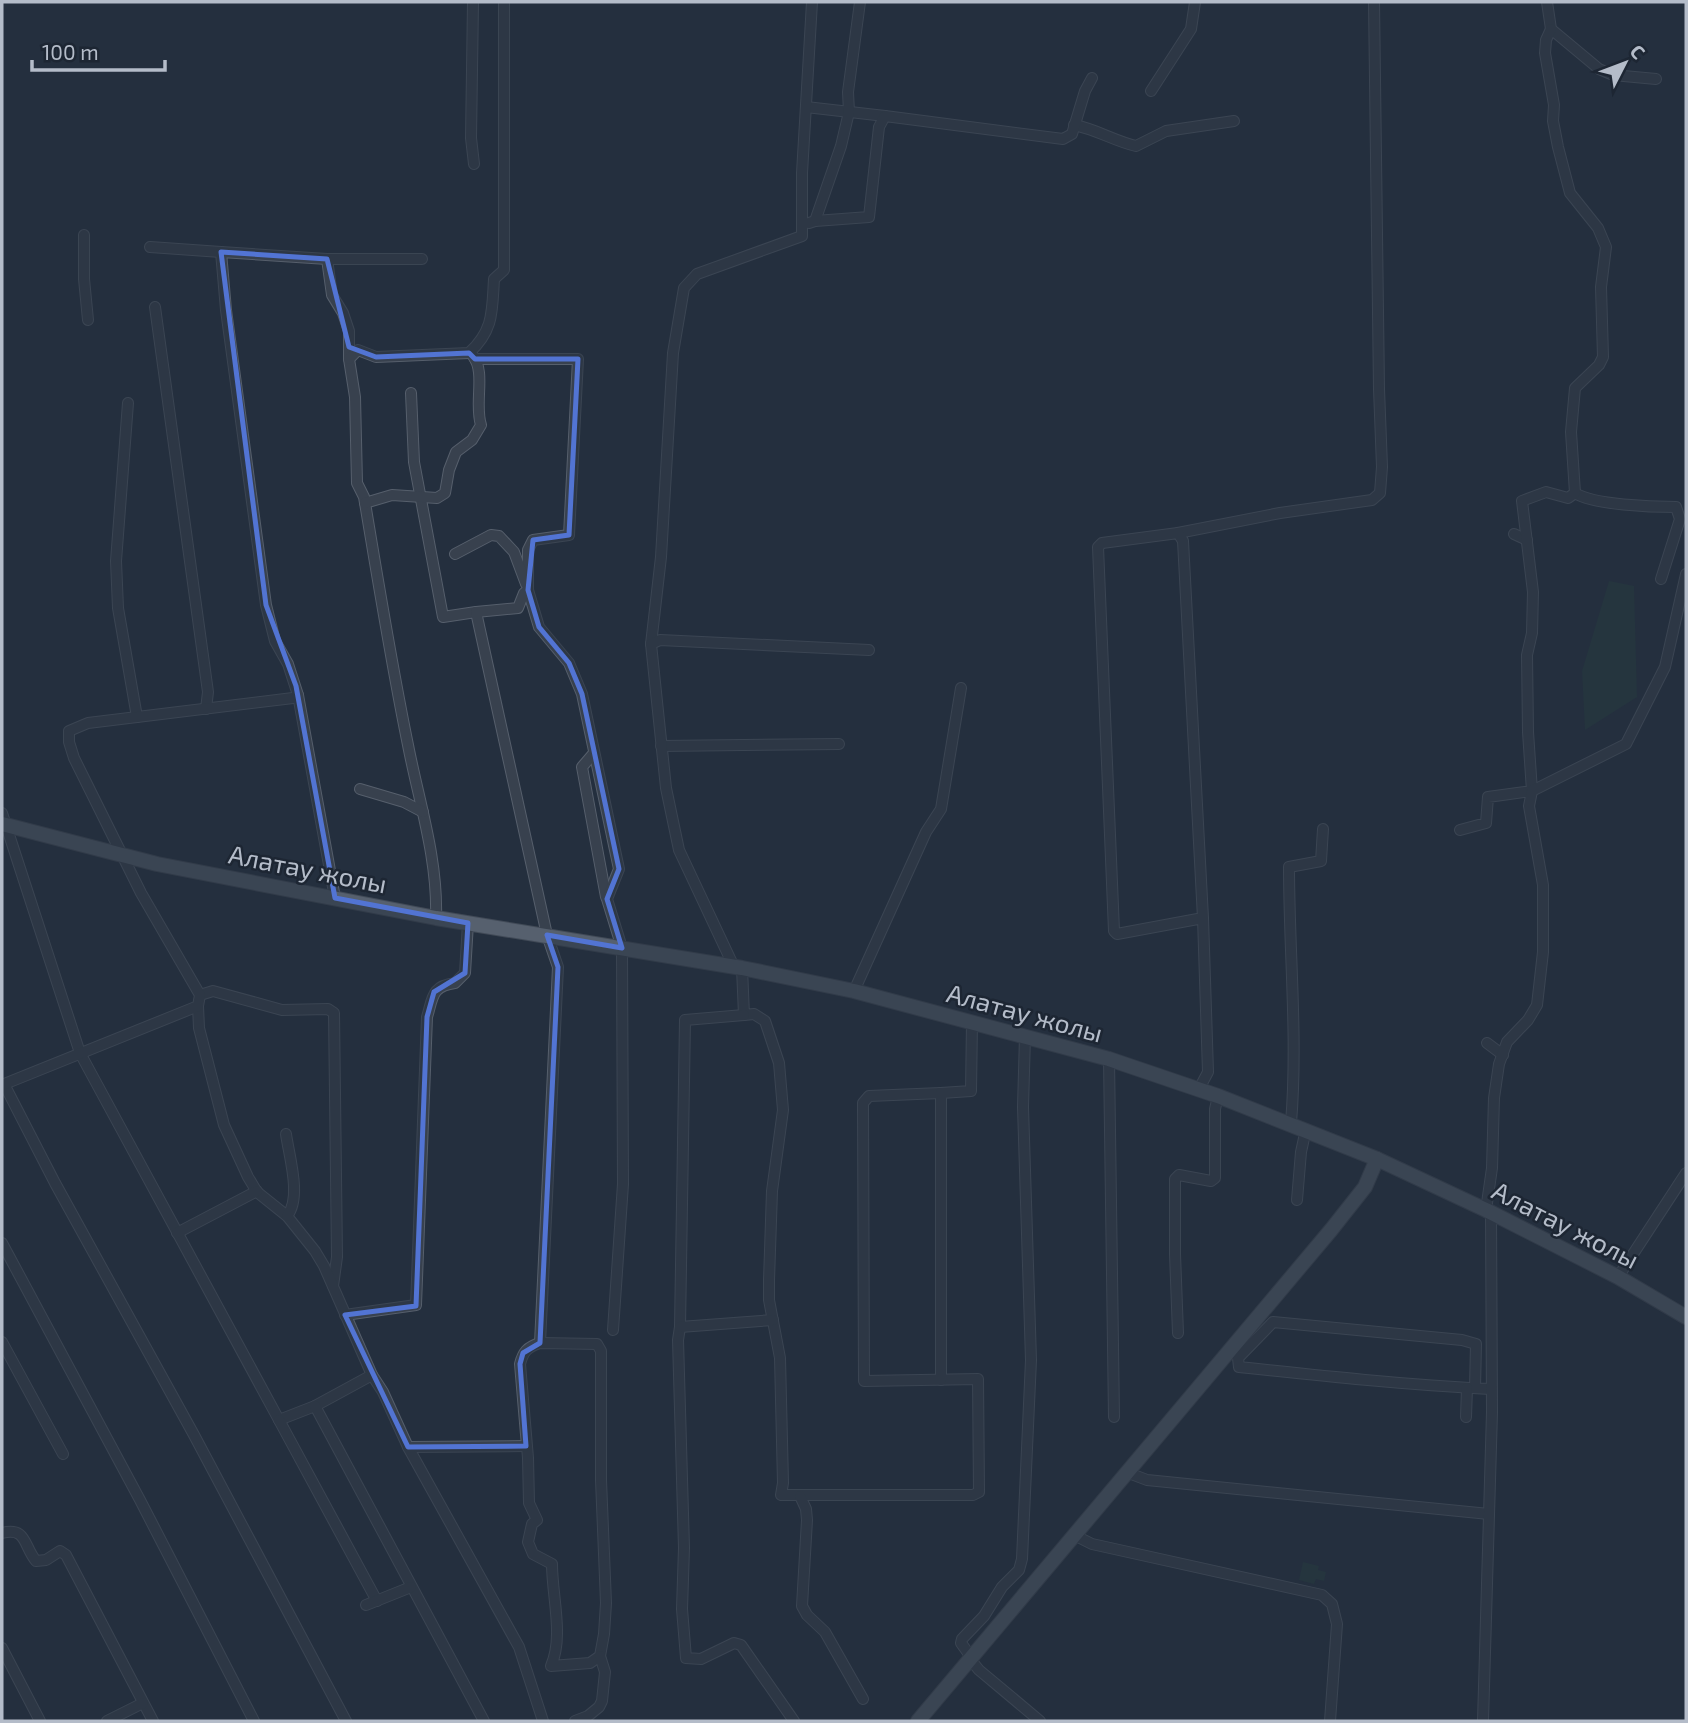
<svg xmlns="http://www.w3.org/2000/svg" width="1688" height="1723" viewBox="0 0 1688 1723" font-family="'Exo 2',sans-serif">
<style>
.green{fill:#263c3f}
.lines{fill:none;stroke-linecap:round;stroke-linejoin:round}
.minor-casing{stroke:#565f6c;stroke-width:12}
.major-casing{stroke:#414a57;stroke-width:16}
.minor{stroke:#38414e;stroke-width:10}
.major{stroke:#56606e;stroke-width:14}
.marked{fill:none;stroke:#5274d3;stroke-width:5;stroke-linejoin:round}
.labels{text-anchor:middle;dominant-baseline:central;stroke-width:5;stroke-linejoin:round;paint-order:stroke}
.street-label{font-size:26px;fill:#b4bcc9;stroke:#1d2633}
</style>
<rect width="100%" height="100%" fill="#242f3e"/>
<g class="green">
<polygon points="1609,581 1634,586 1637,697 1585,730 1582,671"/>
<polygon points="1303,1562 1319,1566 1318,1570 1326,1572 1324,1581 1316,1579 1314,1584 1299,1580"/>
</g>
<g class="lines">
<defs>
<g id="minor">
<polyline points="473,2 471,138 474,164"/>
<polyline points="1547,2 1551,29 1599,69 1613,75 1656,79"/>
<polyline points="1151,91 1191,29 1195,2"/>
<polyline points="806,107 885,116"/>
<path d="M 1074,125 C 1096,129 1114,141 1136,146 L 1166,131 L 1234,121"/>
<polyline points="815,221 869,217 879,127 885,116 1063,139 1072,134 1085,91 1092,78"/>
<polyline points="809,223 815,221 841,146 849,112 848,92 860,2"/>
<polyline points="84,235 84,279 88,320"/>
<polyline points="150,247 221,252"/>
<path d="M 327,259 L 332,295 L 343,313 L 349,331 L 349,359 L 355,397 L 357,483 L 364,497 C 378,580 391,662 408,745 C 419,802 438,859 436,918"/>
<polyline points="155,307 208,692 206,709"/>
<path d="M 349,359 L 358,350 L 376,357 L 469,353 C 494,330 492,311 494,279 L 504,270 L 504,2"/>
<polyline points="475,359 578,359 569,535 533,540 528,550 528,590"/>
<polyline points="411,393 414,462 443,617 476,612"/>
<polyline points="128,403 116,561 118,608 137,717"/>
<path d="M 1575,493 C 1593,505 1653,507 1676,507 L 1680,519 L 1661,579"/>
<path d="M 365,503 L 392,495 L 437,498 L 445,493 L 449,470 L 456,452 L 472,440 L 481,425 C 474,404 486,372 473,356"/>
<polyline points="1178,533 1280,513 1372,500 1380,493 1382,467 1379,389 1374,2"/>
<polyline points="1514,534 1527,540"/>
<polyline points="455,554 491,535 499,536 514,552 526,584"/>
<polyline points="651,644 661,557 673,353 684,288 697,274 802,236 802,173 812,2"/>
<polyline points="298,695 335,898"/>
<polyline points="661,746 839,744"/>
<polyline points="594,753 582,767 606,897"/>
<polyline points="360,789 404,802 423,812"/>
<polyline points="2,813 80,1053 279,1420 315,1406 372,1375"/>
<polyline points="1460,830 1486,823 1488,797 1532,791 1528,732 1527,655 1532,633 1533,592 1522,501 1546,492 1568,498 1575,493 1571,432 1575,388 1599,365 1603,357 1601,287 1606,247 1598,228 1570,193 1558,147 1553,121 1554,105 1545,53 1546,40 1551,29"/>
<polyline points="734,967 679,850 666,788 651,644 660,640 869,650"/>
<polyline points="742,968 744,1015 754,1014 765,1021 779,1063 783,1110 772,1191 769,1280 769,1300 780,1358 783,1483 781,1495 973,1495 979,1492 978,1379 864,1381 863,1103 869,1096 941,1093"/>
<polyline points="854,991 926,832 941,809 961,688"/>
<polyline points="200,995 213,991 282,1010 328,1009 334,1013 337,1257 333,1286"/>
<polyline points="198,1006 199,1028 224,1125 248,1177 257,1192 287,1216 315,1251 324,1266 372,1375 383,1392 408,1447 519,1647 543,1721"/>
<polyline points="744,1015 685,1020 680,1327 678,1340 684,1548 682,1609 686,1658 701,1659 734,1643 741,1645 794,1721"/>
<polyline points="1487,1043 1503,1055"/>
<polyline points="1109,1059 1114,1417"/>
<polyline points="4,1084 55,1183 194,1435 346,1721"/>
<polyline points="2,1085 198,1006 200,995 141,893 74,758 69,742 69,731 88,723 293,698 298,695 288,664 275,641 266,605 226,310 221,252 327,259 422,259"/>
<polyline points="1199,1089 1208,1072 1203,918 1183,541 1178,533 1102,543 1098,547 1114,931 1117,934 1203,918"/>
<path d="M 1291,1123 C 1298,1038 1289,952 1289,867 L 1321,861 L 1323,829"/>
<path d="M 286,1134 C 289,1156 302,1198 287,1216"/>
<polyline points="1297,1200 1301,1152 1306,1129"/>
<polyline points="1486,1210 1492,1168 1494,1098 1499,1064 1507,1042 1528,1020 1537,1005 1543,952 1543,885 1529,806 1532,791 1626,744 1665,667 1686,574"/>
<polyline points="177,1233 257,1191"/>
<polyline points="2,1243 140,1500 254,1721"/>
<polyline points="1618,1277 1686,1173"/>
<path d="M 345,1315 L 416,1305 L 427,1017 C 433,998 431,986 455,983 L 465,973 L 468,923"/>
<polyline points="680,1327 773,1320"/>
<polyline points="1178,1333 1175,1254 1175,1179 1179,1175 1211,1181 1215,1178 1215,1109 1218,1096"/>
<polyline points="2,1342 63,1454"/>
<polyline points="540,1343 558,967 547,935 476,612 518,608 524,593 528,590 539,627 569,663 582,694 619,869 607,899 622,948 623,1184 613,1330"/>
<path d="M 540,1343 L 597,1344 L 601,1351 L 601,1480 L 606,1603 L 604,1634 L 600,1656 L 590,1663 L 551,1666 C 564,1636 552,1597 552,1564 L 533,1554 L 528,1542 L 532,1524 L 537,1520 L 529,1503 L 528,1458 L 520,1364 C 523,1352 527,1347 540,1343 Z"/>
<polyline points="941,1380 941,1093 971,1091 972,1022"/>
<path d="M 1475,1388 L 1476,1344 L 1462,1340 L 1273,1322 L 1238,1358 L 1239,1367 C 1323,1376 1407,1385 1491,1389"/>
<polyline points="315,1406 484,1721"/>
<polyline points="1466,1417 1467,1388"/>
<polyline points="279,1420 377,1601"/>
<polyline points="408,1447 526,1446"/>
<polyline points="1126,1472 1147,1480 1489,1514"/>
<polyline points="800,1496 806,1509 807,1520 802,1606 807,1615 825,1632 863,1699"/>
<path d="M 2,1533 C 27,1527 23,1545 36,1561 L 46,1560 L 60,1551 L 66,1555 L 153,1721"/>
<polyline points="1074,1535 1092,1544 1322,1595 1332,1604 1337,1624 1330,1721"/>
<polyline points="366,1605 411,1587"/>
<polyline points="2,1648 40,1721"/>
<polyline points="971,1657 961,1643 962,1639 984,1616 1002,1587 1019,1570 1022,1559 1031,1360 1023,1107 1025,1036"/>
<polyline points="970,1659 979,1670 1040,1721"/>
<polyline points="107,1721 143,1703"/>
<polyline points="575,1721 588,1716 599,1707 602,1701 605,1672 600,1656"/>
<polyline points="1483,1721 1492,1412 1491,1212"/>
</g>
<g id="major">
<polyline points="2,824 157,864 436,918 742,968 854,991 1109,1059 1218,1096 1377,1159 1486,1210 1618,1277 1686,1317"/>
<polyline points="918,1721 1331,1230 1365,1187 1377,1159"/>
</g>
</defs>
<use href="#minor" class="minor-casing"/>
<use href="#major" class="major-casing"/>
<use href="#minor" class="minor"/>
<use href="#major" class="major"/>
</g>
<path d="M0 0H1688V1723H0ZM 221,252 L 327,259 L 349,347 L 376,357 L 469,353 L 475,359 L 578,359 L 569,535 L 533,540 L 528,590 L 539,627 L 569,663 L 582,694 L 619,869 L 607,899 L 622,948 L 547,935 L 558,967 L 540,1343 L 523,1353 L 520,1364 L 526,1446 L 408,1447 L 345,1315 L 416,1306 L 427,1017 L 434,992 L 465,973 L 468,923 L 335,898 L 296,686 L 266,605 Z" fill="#242f3e" fill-opacity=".55" fill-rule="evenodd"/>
<path class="marked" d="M 221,252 L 327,259 L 349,347 L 376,357 L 469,353 L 475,359 L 578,359 L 569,535 L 533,540 L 528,590 L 539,627 L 569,663 L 582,694 L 619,869 L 607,899 L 622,948 L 547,935 L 558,967 L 540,1343 L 523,1353 L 520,1364 L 526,1446 L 408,1447 L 345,1315 L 416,1306 L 427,1017 L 434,992 L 465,973 L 468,923 L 335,898 L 296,686 L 266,605 Z"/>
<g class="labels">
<g class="street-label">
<text transform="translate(308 868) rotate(11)">Алатау жолы</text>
<text transform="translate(1025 1012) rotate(15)">Алатау жолы</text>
<text transform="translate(1566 1224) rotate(27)">Алатау жолы</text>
</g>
</g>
<rect width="1688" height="1723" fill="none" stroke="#b4bcc9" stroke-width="7"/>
<g transform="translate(1625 63) rotate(48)" stroke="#1d2633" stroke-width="5" paint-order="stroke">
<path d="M0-5L12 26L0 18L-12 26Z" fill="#b4bcc9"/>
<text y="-10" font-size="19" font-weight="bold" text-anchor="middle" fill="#b4bcc9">С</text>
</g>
<path d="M32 60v10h133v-10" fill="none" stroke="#b4bcc9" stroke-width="3.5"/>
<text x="42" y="60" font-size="21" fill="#b4bcc9" stroke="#1d2633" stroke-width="5" paint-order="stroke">100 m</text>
</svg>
